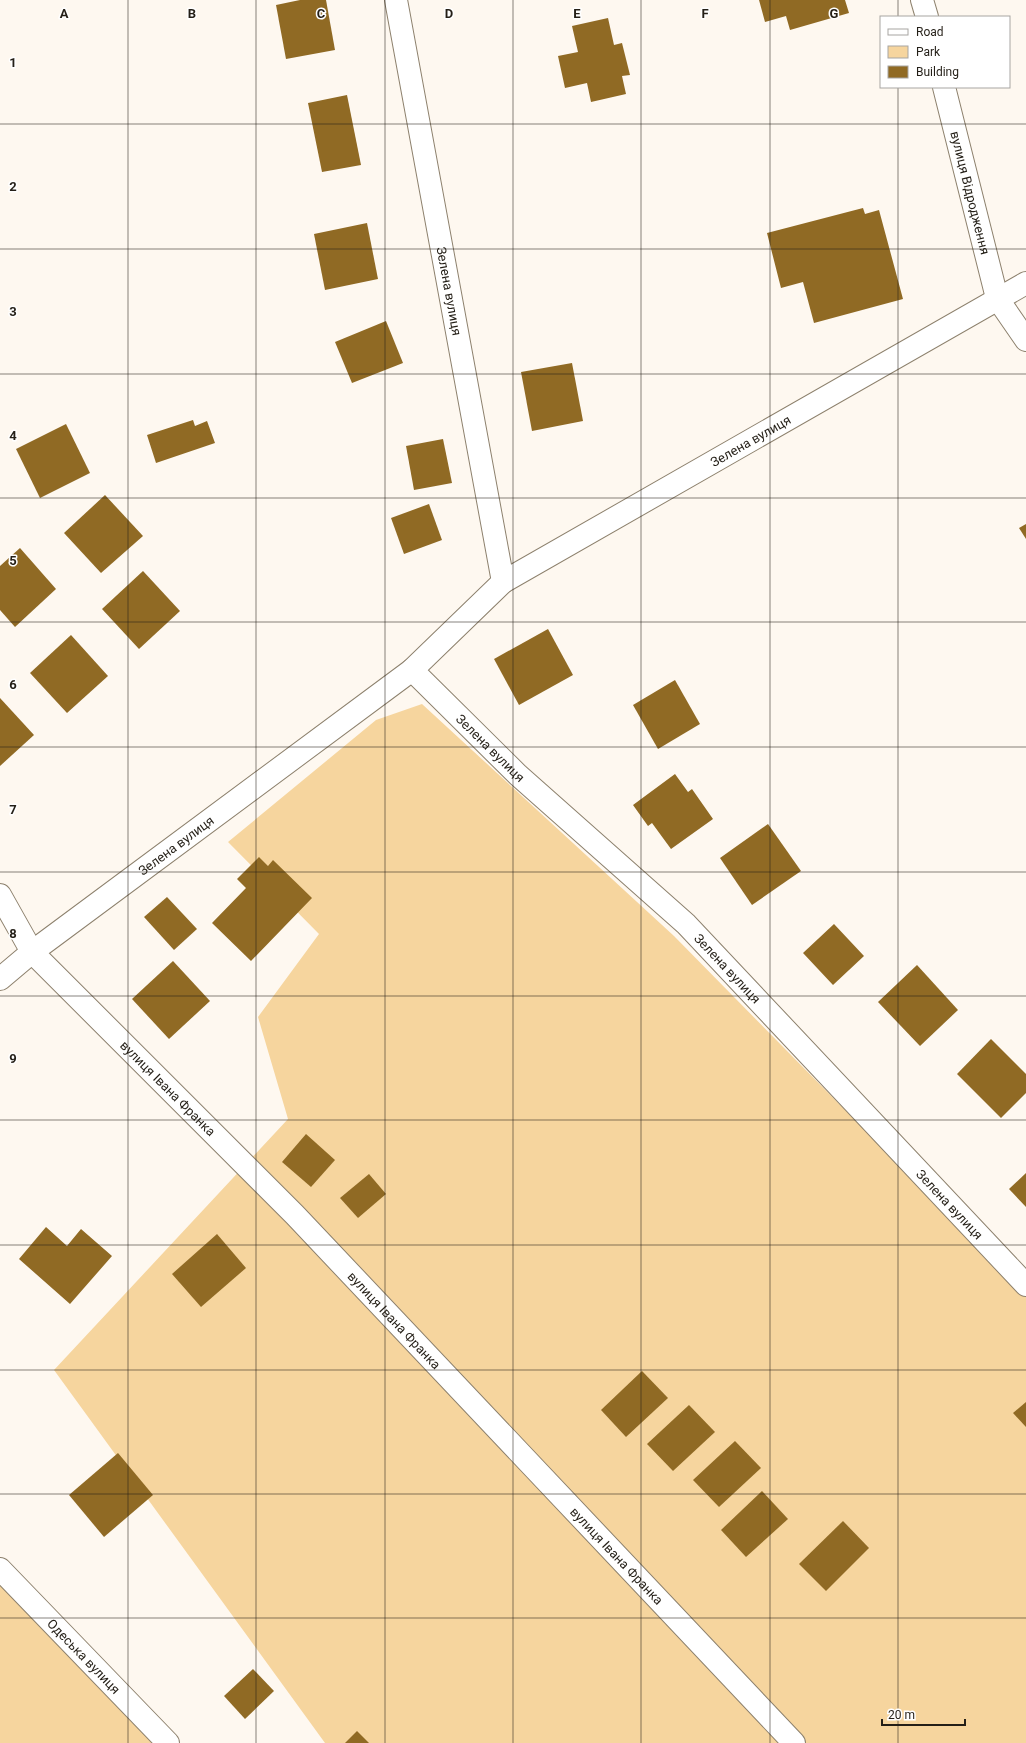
<svg xmlns="http://www.w3.org/2000/svg" width="1026" height="1743" viewBox="0 0 1026 1743" font-family="Roboto,sans-serif">
<style>
.green{fill:#f6d59e}
.building{fill:#906a24}
.lines{fill:none;stroke-linecap:round;stroke-linejoin:round}
.minor-casing{stroke:#8d816d;stroke-width:24}
.minor{stroke:#fff;stroke-width:22}
.grid{fill:none;stroke:#241f17;stroke-width:1;stroke-opacity:0.55}
.labels{text-anchor:middle;dominant-baseline:central;stroke-width:3;stroke-linejoin:round;paint-order:stroke}
.street-label{font-size:13px;fill:#241f17;stroke:#fff}
.grid-label{font-size:13px;text-anchor:middle;font-weight:bold;fill:#241f17;stroke:#fff;stroke-width:3;stroke-linejoin:round;paint-order:stroke}
</style>
<rect width="100%" height="100%" fill="#fef8f0"/>
<g class="green">
<polygon points="422,704 674,936 1026,1294 1026,1743 325,1743 54,1370 288,1119 258,1017 319,934 228,842 376,720"/>
<polygon points="0,1578 156,1743 0,1743"/>
</g>
<g class="building">
<polygon points="300,0 326,0 335,50 286,59 276,5"/>
<polygon points="759,0 845,0 849,13 790,30 786,16 765,22"/>
<polygon points="608,18 614,45 622,43 630,75 622,76 626,94 591,102 587,83 565,88 558,56 578,52 572,26"/>
<polygon points="347,95 361,165 322,172 308,103"/>
<polygon points="863,208 865,214 879,210 903,299 814,323 803,282 781,288 767,233"/>
<polygon points="367,223 378,279 325,290 314,234"/>
<polygon points="386,321 403,363 352,383 335,342"/>
<polygon points="572,363 583,421 532,431 521,372"/>
<polygon points="193,420 195,426 207,421 215,443 156,463 147,435"/>
<polygon points="66,424 90,473 40,498 16,449"/>
<polygon points="443,439 452,483 414,490 406,446"/>
<polygon points="105,495 143,536 101,573 64,533"/>
<polygon points="429,504 442,540 404,554 391,518"/>
<polygon points="1026,524 1026,539 1019,528"/>
<polygon points="20,548 56,589 15,627 0,610 0,566"/>
<polygon points="143,571 180,611 139,649 102,609"/>
<polygon points="548,629 573,675 519,705 494,659"/>
<polygon points="71,635 108,676 67,713 30,673"/>
<polygon points="675,680 700,724 658,749 633,705"/>
<polygon points="0,698 34,735 0,766"/>
<polygon points="675,774 688,792 692,789 713,819 671,849 652,823 648,826 633,805"/>
<polygon points="768,824 801,871 752,905 720,858"/>
<polygon points="259,857 268,866 273,860 312,898 251,961 212,923 246,888 237,879"/>
<polygon points="167,897 197,929 174,950 144,917"/>
<polygon points="834,924 864,956 833,985 803,953"/>
<polygon points="173,961 210,1001 169,1039 132,999"/>
<polygon points="917,965 958,1010 920,1046 878,1002"/>
<polygon points="991,1039 1026,1074 1026,1093 1001,1118 957,1074"/>
<polygon points="306,1134 335,1160 311,1187 282,1162"/>
<polygon points="1026,1173 1026,1207 1009,1189"/>
<polygon points="369,1174 386,1194 358,1218 340,1198"/>
<polygon points="46,1227 67,1246 81,1229 112,1256 70,1304 19,1259"/>
<polygon points="217,1234 246,1268 201,1307 172,1274"/>
<polygon points="642,1371 668,1398 626,1437 601,1410"/>
<polygon points="1026,1402 1026,1427 1013,1413"/>
<polygon points="689,1405 715,1432 673,1471 647,1444"/>
<polygon points="735,1441 761,1468 719,1507 693,1480"/>
<polygon points="118,1453 153,1495 104,1537 69,1495"/>
<polygon points="762,1491 788,1519 746,1557 721,1530"/>
<polygon points="843,1521 869,1548 826,1591 799,1564"/>
<polygon points="253,1669 274,1691 245,1719 224,1696"/>
<polygon points="357,1731 369,1743 345,1743"/>
</g>
<g class="lines">
<defs>
<g id="minor">
<path id="s1" d="M 396,0 L 503,582 L 412,670 L 518,775 L 686,924 L 1026,1285"/>
<polyline points="922,0 927,17"/>
<path id="s2" d="M 944,87 L 997,298 L 1026,340"/>
<path id="s3" d="M 503,582 L 1026,283"/>
<path id="s4" d="M 0,895 L 32,952 L 295,1215 L 794,1743"/>
<path id="s5" d="M 0,979 L 32,952 L 412,670"/>
<path id="s6" d="M 0,1569 L 168,1743"/>
</g>
</defs>
<use href="#minor" class="minor-casing"/>
<use href="#minor" class="minor"/>
</g>
<path class="grid" d="M 128,0 L 128,1743M 256,0 L 256,1743M 385,0 L 385,1743M 513,0 L 513,1743M 641,0 L 641,1743M 770,0 L 770,1743M 898,0 L 898,17M 898,87 L 898,1743M 0,124 L 1026,124M 0,249 L 1026,249M 0,374 L 1026,374M 0,498 L 1026,498M 0,622 L 1026,622M 0,747 L 1026,747M 0,872 L 1026,872M 0,996 L 1026,996M 0,1120 L 1026,1120M 0,1245 L 1026,1245M 0,1370 L 1026,1370M 0,1494 L 1026,1494M 0,1618 L 1026,1618"/>
<g class="labels">
<g class="street-label">
<text stroke="none"><textPath href="#s2" startOffset="109">вулиця Відродження</textPath></text>
<text stroke="none"><textPath href="#s1" startOffset="296">Зелена вулиця</textPath></text>
<text stroke="none"><textPath href="#s3" startOffset="285">Зелена вулиця</textPath></text>
<text stroke="none"><textPath href="#s1" startOffset="829">Зелена вулиця</textPath></text>
<text stroke="none"><textPath href="#s5" startOffset="221">Зелена вулиця</textPath></text>
<text stroke="none"><textPath href="#s1" startOffset="1153">Зелена вулиця</textPath></text>
<text stroke="none"><textPath href="#s4" startOffset="258">вулиця Івана Франка</textPath></text>
<text stroke="none"><textPath href="#s1" startOffset="1477">Зелена вулиця</textPath></text>
<text stroke="none"><textPath href="#s4" startOffset="582">вулиця Івана Франка</textPath></text>
<text stroke="none"><textPath href="#s4" startOffset="906">вулиця Івана Франка</textPath></text>
<text stroke="none"><textPath href="#s6" startOffset="121">Одеська вулиця</textPath></text>
</g>
</g>
<g class="grid-label">
<text x="64" y="18">A</text>
<text x="192" y="18">B</text>
<text x="321" y="18">C</text>
<text x="449" y="18">D</text>
<text x="577" y="18">E</text>
<text x="705" y="18">F</text>
<text x="834" y="18">G</text>
<text x="13" y="67">1</text>
<text x="13" y="191">2</text>
<text x="13" y="316">3</text>
<text x="13" y="440">4</text>
<text x="13" y="565">5</text>
<text x="13" y="689">6</text>
<text x="13" y="814">7</text>
<text x="13" y="938">8</text>
<text x="13" y="1063">9</text>
</g>
<rect x="880" y="16" width="130" height="72" fill="#ffffff" stroke="#a7a5a2"/>
<rect x="888" y="29" width="20" height="6" fill="#ffffff" stroke="#a7a5a2"/>
<text x="916" y="36" font-size="12" fill="#241f17">Road</text>
<rect x="888" y="46" width="20" height="12" fill="#f6d59e" stroke="#a7a5a2"/>
<text x="916" y="56" font-size="12" fill="#241f17">Park</text>
<rect x="888" y="66" width="20" height="12" fill="#906a24" stroke="#a7a5a2"/>
<text x="916" y="76" font-size="12" fill="#241f17">Building</text>
<path d="M882 1719v6h83v-6" fill="none" stroke="#241f17" stroke-width="2"/>
<text x="888" y="1719" font-size="12" fill="#241f17" stroke="#ffffff" stroke-width="3" paint-order="stroke">20 m</text>
</svg>
